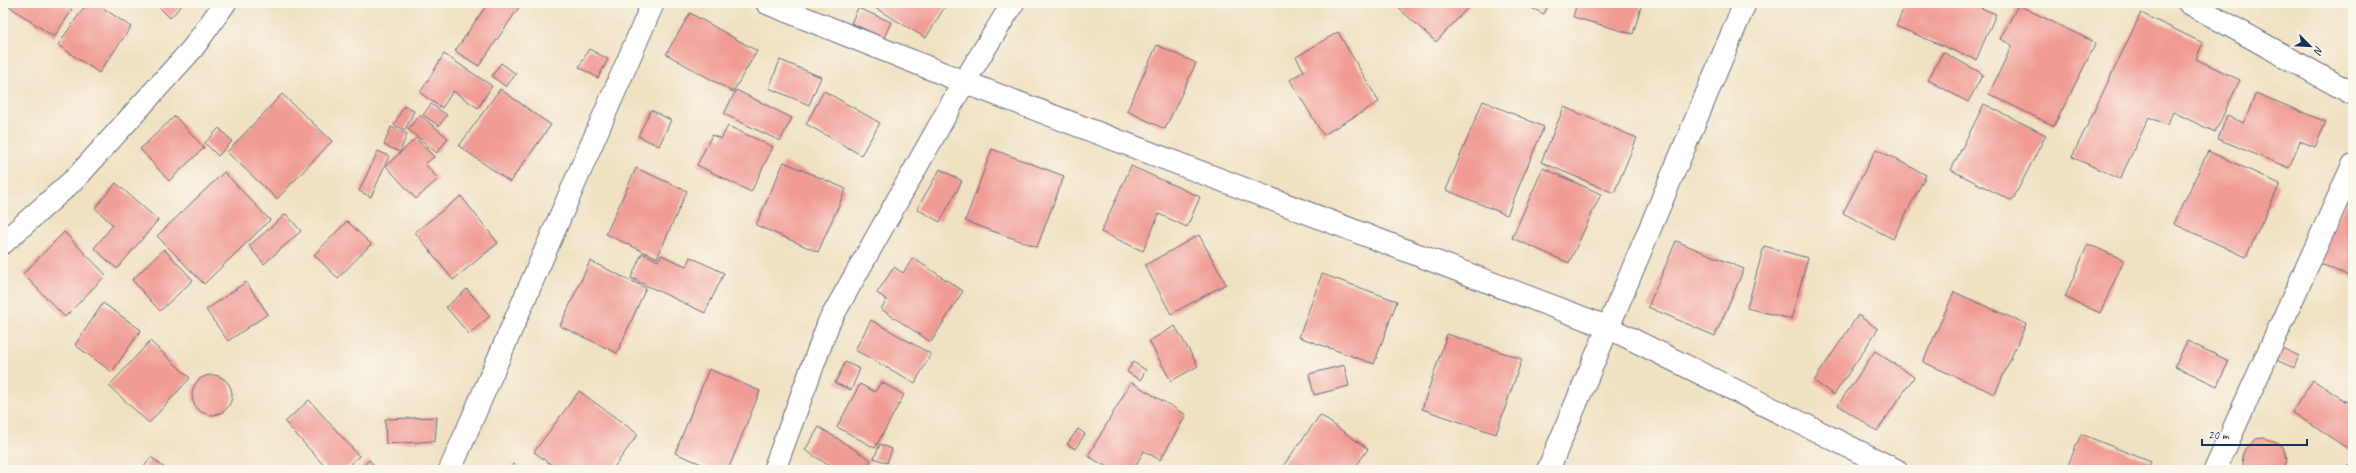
<svg xmlns="http://www.w3.org/2000/svg" width="2356" height="473" viewBox="0 0 2356 473" font-family="Caveat,sans-serif">
<style>
.building{fill:#f09b94}
.lines{fill:none;stroke-linecap:round;stroke-linejoin:round}
.minor-casing{stroke:#666d81;stroke-width:24}
.minor{stroke:#fff;stroke-width:22}
</style>
<rect width="100%" height="100%" fill="#fbf7ec"/>
<filter id="ink" filterUnits="userSpaceOnUse"><feTurbulence type="fractalNoise" baseFrequency=".025" numOctaves="2"/><feDisplacementMap in="SourceGraphic" scale="8" xChannelSelector="R" yChannelSelector="G"/><feConvolveMatrix kernelMatrix="1 2 1 2 8 2 1 2 1" color-interpolation-filters="sRGB"/></filter>
<filter id="wash" filterUnits="userSpaceOnUse"><feTurbulence type="fractalNoise" baseFrequency=".012" numOctaves="4" result="noise"/><feDisplacementMap in="SourceGraphic" scale="16" xChannelSelector="R" yChannelSelector="G"/><feGaussianBlur stdDeviation="0.9" result="paint"/><feColorMatrix in="noise" values="0 0 0 0 0 0 0 0 0 0 0 0 0 0 0 0 0 1.4 0 .05"/><feComposite in="paint" operator="in"/></filter>
<g filter="url(#wash)">
<rect width="100%" height="100%" fill="#f0e1c2"/>
<g id="blocks">
<g class="building">
<polygon points="4,3 61,3 72,10 54,37"/>
<polygon points="87,3 96,3 131,27 99,73 58,45"/>
<polygon points="158,3 184,3 170,18 157,5"/>
<polygon points="488,3 522,3 479,66 455,51"/>
<polygon points="872,3 947,3 926,38 870,5"/>
<polygon points="1393,3 1472,3 1436,42"/>
<polygon points="1521,3 1549,3 1544,14"/>
<polygon points="1577,3 1642,3 1633,34 1573,17"/>
<polygon points="1906,3 1977,3 1976,6 1996,14 1976,60 1896,26"/>
<polygon points="2018,5 2096,43 2054,126 1989,94 2012,45 2000,39"/>
<polygon points="858,8 891,22 884,38 851,23"/>
<polygon points="690,13 757,51 733,92 666,54"/>
<polygon points="2141,13 2203,43 2196,59 2240,80 2215,132 2173,112 2167,125 2149,117 2120,179 2072,157"/>
<polygon points="1338,32 1379,102 1323,135 1290,80 1304,71 1296,57"/>
<polygon points="1157,45 1196,63 1165,129 1127,111"/>
<polygon points="589,49 608,59 598,78 579,67"/>
<polygon points="1943,52 1983,74 1968,102 1928,80"/>
<polygon points="444,54 492,86 478,108 453,91 442,108 420,93"/>
<polygon points="780,60 821,77 809,105 769,88"/>
<polygon points="501,63 516,74 506,87 492,76"/>
<polygon points="500,89 551,125 510,182 459,146"/>
<polygon points="736,90 792,118 780,141 724,114"/>
<polygon points="824,91 880,123 861,155 806,124"/>
<polygon points="2256,93 2326,122 2315,147 2300,141 2289,168 2218,139 2227,116 2244,123"/>
<polygon points="282,94 332,141 277,199 227,152"/>
<polygon points="1483,101 1544,127 1507,215 1446,190"/>
<polygon points="431,104 447,115 439,126 423,115"/>
<polygon points="1984,104 2046,135 2012,201 1951,170"/>
<polygon points="404,106 414,111 405,130 394,125"/>
<polygon points="1564,107 1637,138 1614,193 1541,162"/>
<polygon points="651,110 671,120 659,146 638,136"/>
<polygon points="420,115 448,138 437,153 408,129"/>
<polygon points="175,116 204,148 169,181 140,149"/>
<polygon points="728,126 773,147 751,192 697,165 712,135 721,139"/>
<polygon points="391,127 407,134 400,152 384,145"/>
<polygon points="219,128 232,141 218,156 205,143"/>
<polygon points="416,138 434,157 425,164 438,179 416,199 386,166"/>
<polygon points="992,149 1064,176 1037,247 965,221"/>
<polygon points="1876,149 1926,175 1893,239 1843,213"/>
<polygon points="378,151 389,156 371,197 359,191"/>
<polygon points="2208,151 2280,184 2246,257 2174,224"/>
<polygon points="784,162 846,189 818,252 756,225"/>
<polygon points="1131,166 1200,197 1187,227 1159,214 1143,251 1101,232"/>
<polygon points="636,168 687,191 657,258 606,234"/>
<polygon points="1543,168 1601,194 1569,263 1512,238"/>
<polygon points="940,169 962,181 940,222 917,209"/>
<polygon points="224,172 270,220 204,284 157,236"/>
<polygon points="116,183 158,220 117,269 94,248 113,225 95,208"/>
<polygon points="2353,183 2353,278 2319,263"/>
<polygon points="461,196 498,243 453,280 415,232"/>
<polygon points="286,214 301,231 264,264 249,246"/>
<polygon points="347,221 371,244 338,278 314,255"/>
<polygon points="64,232 106,275 65,317 23,274"/>
<polygon points="1199,235 1226,284 1171,314 1145,265"/>
<polygon points="1676,241 1744,269 1715,336 1648,307"/>
<polygon points="2088,244 2124,260 2100,313 2065,297"/>
<polygon points="1764,246 1808,258 1791,319 1747,308"/>
<polygon points="164,249 193,280 160,311 132,280"/>
<polygon points="642,253 658,261 661,255 686,266 690,257 724,273 705,313 631,278"/>
<polygon points="913,258 963,291 931,342 881,309 887,300 877,293 894,267 903,273"/>
<polygon points="590,261 646,288 617,353 560,326"/>
<polygon points="1322,274 1397,301 1374,364 1299,337"/>
<polygon points="246,282 268,314 228,341 206,310"/>
<polygon points="467,289 490,316 469,334 446,307"/>
<polygon points="1954,292 2026,324 1995,394 1923,362"/>
<polygon points="103,303 141,330 112,372 75,345"/>
<polygon points="1858,315 1878,329 1834,395 1814,381"/>
<polygon points="871,320 931,354 915,383 855,350"/>
<polygon points="1175,326 1198,366 1171,381 1149,341"/>
<polygon points="1447,334 1522,359 1496,434 1422,409"/>
<polygon points="150,341 190,378 149,423 109,386"/>
<polygon points="2187,341 2229,361 2217,386 2175,366"/>
<polygon points="2280,347 2299,356 2294,368 2274,359"/>
<polygon points="1875,351 1914,377 1877,431 1838,405"/>
<polygon points="845,362 860,369 851,390 835,383"/>
<polygon points="1133,362 1146,370 1140,380 1127,372"/>
<polygon points="1344,365 1349,386 1314,395 1309,374"/>
<polygon points="709,369 760,391 728,470 716,470 675,453"/>
<circle cx="212" cy="395" r="20"/>
<polygon points="2313,380 2353,406 2353,452 2292,412"/>
<polygon points="881,382 904,395 875,448 837,427 860,384 875,392"/>
<polygon points="1131,382 1186,415 1160,460 1144,451 1133,470 1112,470 1088,456"/>
<polygon points="579,391 638,434 612,470 559,470 534,452"/>
<polygon points="309,400 359,456 344,470 328,470 285,422"/>
<polygon points="1320,415 1368,449 1353,470 1280,470"/>
<polygon points="437,417 435,441 386,444 385,419"/>
<polygon points="819,427 871,460 865,470 836,470 805,450"/>
<polygon points="1078,429 1085,434 1075,449 1067,444"/>
<polygon points="2081,434 2151,462 2148,470 2066,470"/>
<polygon points="2263,438 2277,442 2283,447 2287,460 2284,470 2244,470 2242,456 2245,449 2256,439"/>
<polygon points="880,444 892,449 887,463 874,458"/>
<polygon points="151,457 167,470 142,470"/>
<polygon points="369,460 378,470 359,470"/>
<polygon points="2353,460 2353,470 2346,470"/>
<polygon points="514,464 521,470 508,470"/>
</g>
</g>
</g>
<g filter="url(#ink)">
<use href="#blocks" fill-opacity="0" stroke="#666d81" stroke-width="1"/>
<g class="lines">
<defs>
<g id="minor">
<polyline points="767,3 964,82 1607,327 1896,470"/>
<polyline points="2189,3 2353,94"/>
<polyline points="3,243 77,177 193,48 225,3"/>
<polyline points="450,470 653,3"/>
<polyline points="774,470 829,322 964,82 1013,3"/>
<polyline points="1548,470 1745,3"/>
<polyline points="2215,470 2353,165"/>
</g>
</defs>
<use href="#minor" class="minor-casing"/>
<use href="#minor" class="minor"/>
</g>
</g>
<rect width="2356" height="473" fill="none" stroke="#fbf7ec" stroke-width="16"/>
<g transform="translate(2310 46) rotate(114)" stroke="#fbf7ec" stroke-width="3" paint-order="stroke">
<path d="M0-3L7 15L0 10L-7 15Z" fill="#1b2f5e"/>
<text y="-6" font-size="11" font-weight="bold" text-anchor="middle" fill="#1b2f5e">N</text>
</g>
<path d="M2202 439v6h105v-6" fill="none" stroke="#1b2f5e" stroke-width="2"/>
<text x="2208" y="439" font-size="12" fill="#1b2f5e" stroke="#fbf7ec" stroke-width="3" paint-order="stroke">20 m</text>
</svg>
